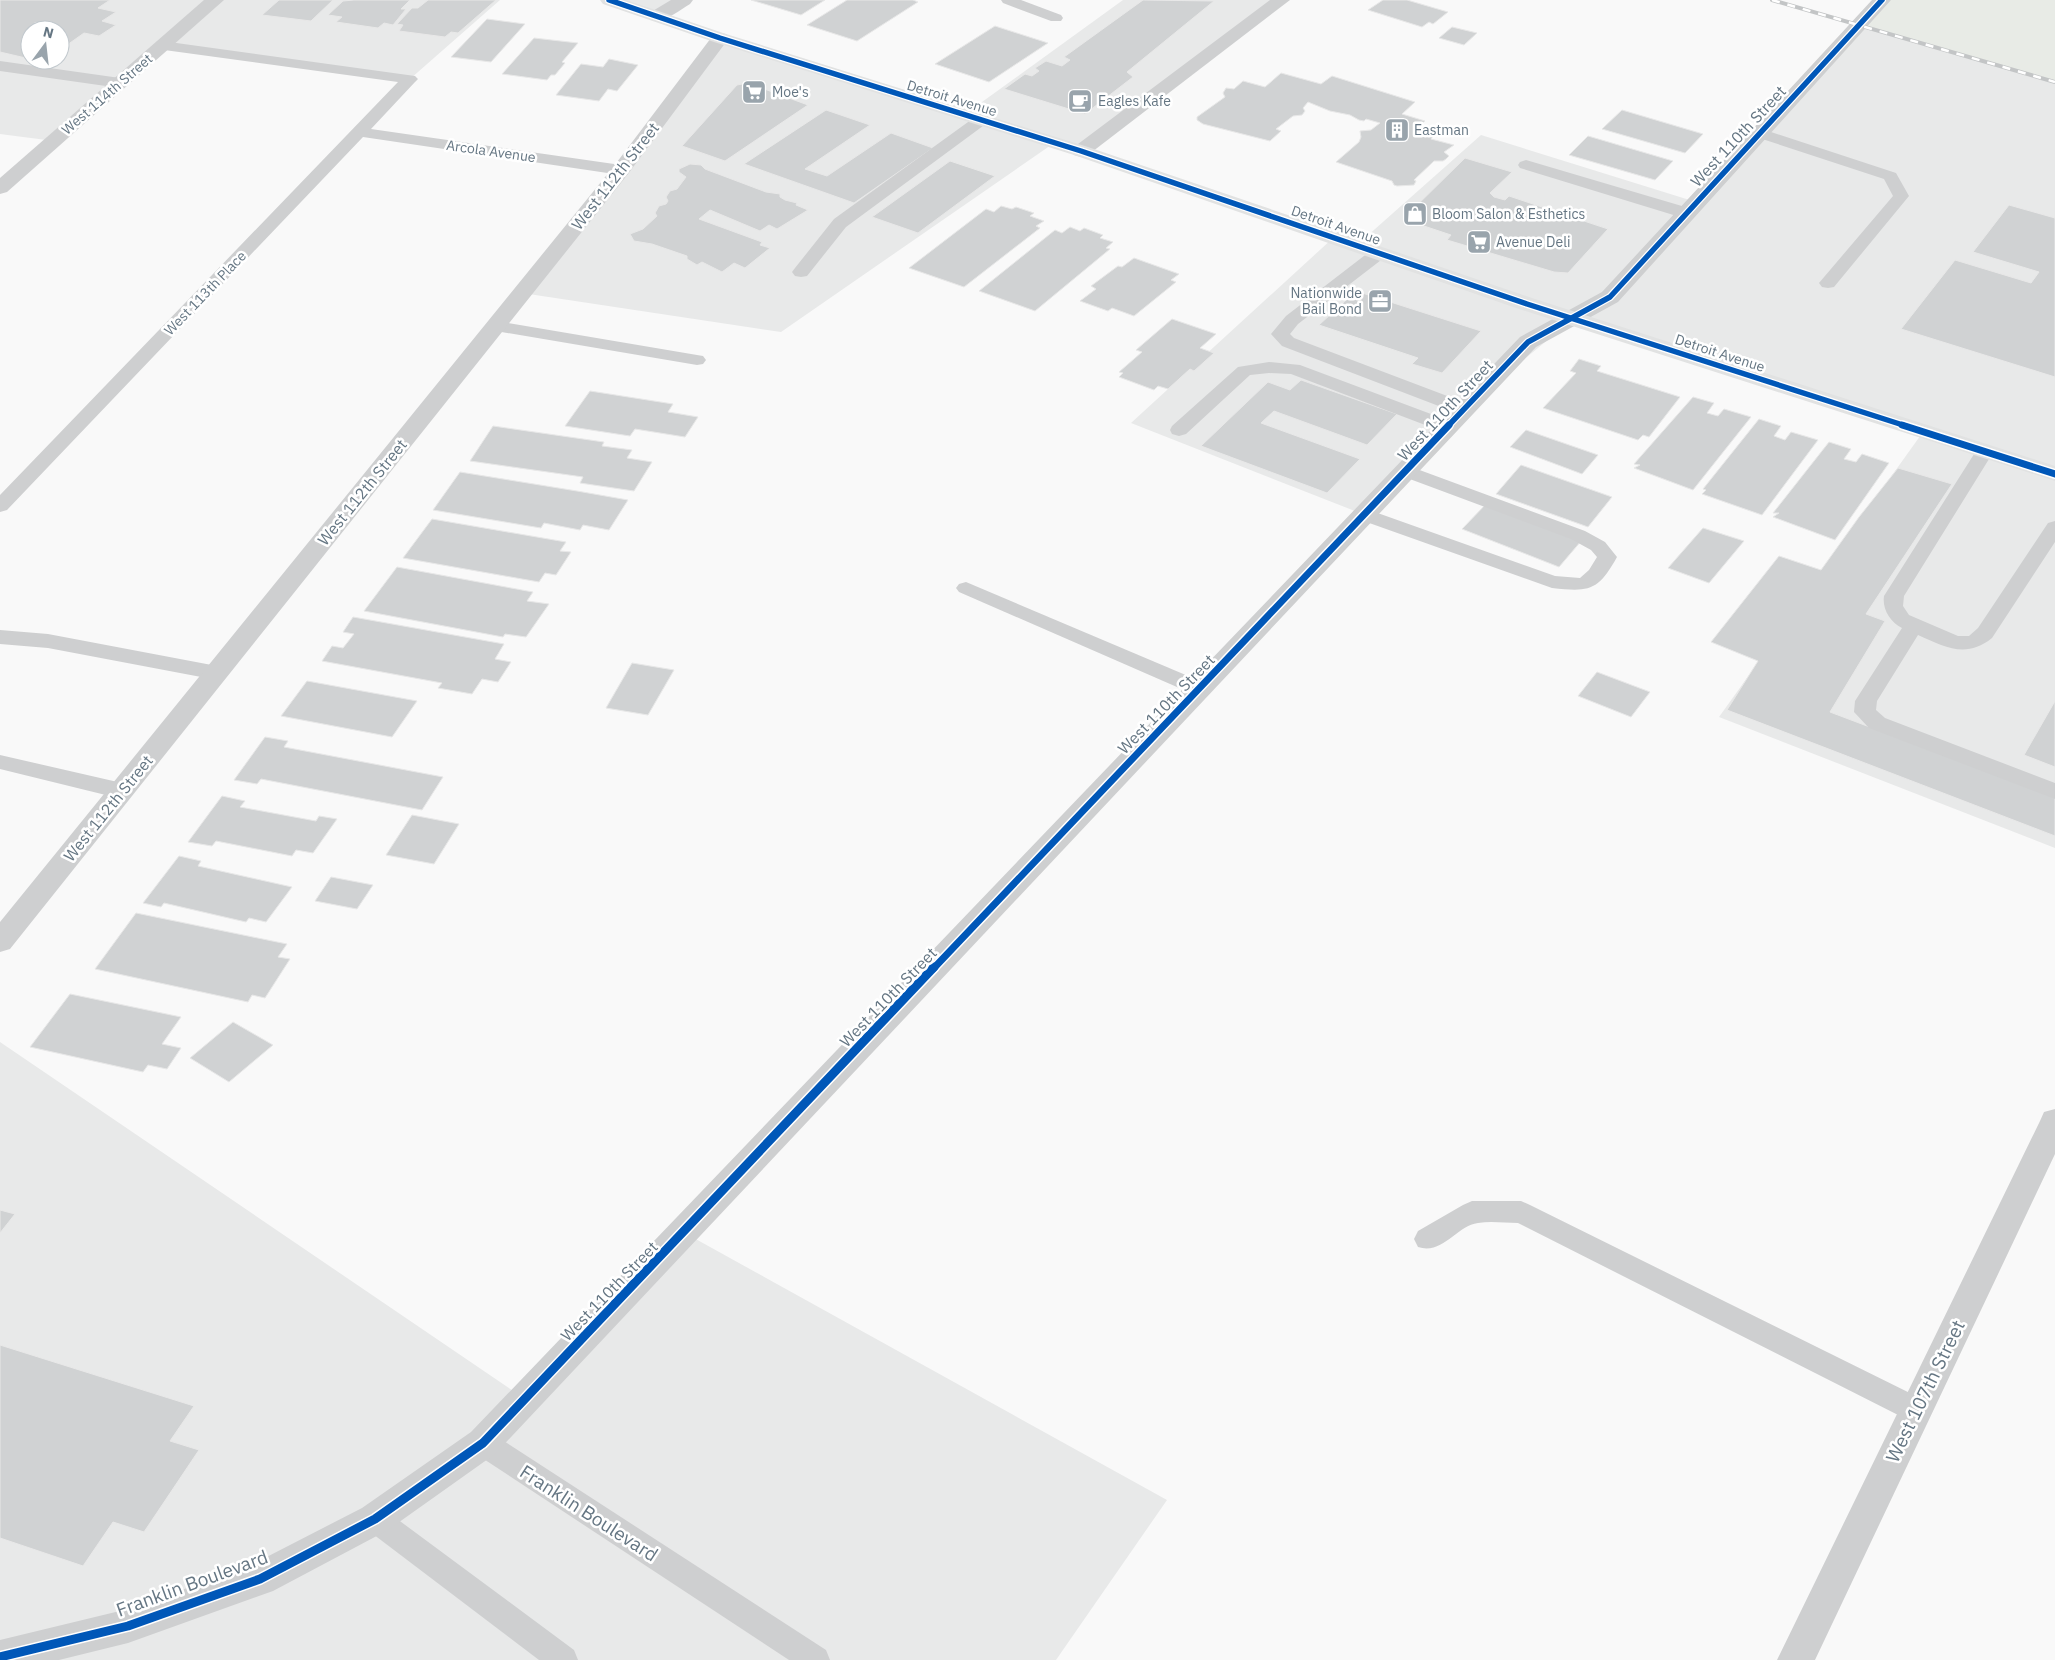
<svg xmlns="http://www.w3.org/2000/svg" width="2055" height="1660" viewBox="0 0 2055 1660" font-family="'IBM Plex Sans',sans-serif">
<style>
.built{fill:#e8e9e9;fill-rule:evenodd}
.green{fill:#e8ebe6}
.building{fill:#d0d2d3;stroke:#e8e8e8}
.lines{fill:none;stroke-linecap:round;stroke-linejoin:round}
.lane{fill:#cecfd0;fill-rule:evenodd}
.street{fill:#cecfd0;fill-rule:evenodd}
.primary{fill:#e1e2e2;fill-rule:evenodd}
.rail-casing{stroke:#c3c5c6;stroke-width:4}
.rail{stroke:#fff;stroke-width:2.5;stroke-dasharray:8;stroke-linecap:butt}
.cycleway-far2-casing{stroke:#fff;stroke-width:8}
.cycleway-far1-casing{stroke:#fff;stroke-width:10}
.cycleway-casing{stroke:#fff;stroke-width:12}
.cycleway-far2{stroke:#0057b8;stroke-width:5.5}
.cycleway-far1{stroke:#0057b8;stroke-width:7}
.cycleway{stroke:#0057b8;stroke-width:9}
.labels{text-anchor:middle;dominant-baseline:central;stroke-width:5;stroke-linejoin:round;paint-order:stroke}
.far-poi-label{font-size:14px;fill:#657683;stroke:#fff;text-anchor:start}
.far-street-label{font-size:14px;fill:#657683;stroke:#fff}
.street-label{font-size:16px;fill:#657683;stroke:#fff}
.near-street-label{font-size:19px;fill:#657683;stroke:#fff}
</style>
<rect width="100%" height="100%" fill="#f9f9f9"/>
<g class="built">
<path d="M 0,0 L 500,0 L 410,79 L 162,46 L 54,141 L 0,134 ZM 30,30 L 60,30 L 60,60 L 30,60 Z"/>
<polygon points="609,0 683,0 657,16"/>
<polygon points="1123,0 1281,0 1081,151 1054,143 781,332 522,293 720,38 964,115"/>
<polygon points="1859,25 2055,82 2055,848 1719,717 1923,432 1573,319 1464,409 1365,515 1131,423 1333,238 1357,245 1481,135 1696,202"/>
<polygon points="0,1042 525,1399 683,1232 1167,1500 1056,1660 0,1660"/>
</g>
<polygon class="green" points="1882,0 2055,0 2055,82 1859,25"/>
<g class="building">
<polygon points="0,0 110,0 98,8 116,12 102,21 116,25 99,36 84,33 60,50 60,30 30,30 30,59 0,52"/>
<polygon points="279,0 333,0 311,21 262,15"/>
<polygon points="354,0 410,0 401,9 406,9 393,25 384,23 378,28 336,22 342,17 328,15 343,1"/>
<polygon points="428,0 496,0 458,33 451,32 445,37 399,31 403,25 397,24 412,8 418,8"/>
<polygon points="751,0 825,0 801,15"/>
<polygon points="847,0 913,0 918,2 857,41 807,25"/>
<polygon points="1143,0 1214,1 1127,72 1133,77 1085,114 1004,89 1025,74 1032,76 1039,71 1035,68 1046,61 1062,66 1070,60 1064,57"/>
<polygon points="1383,0 1407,0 1448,12 1433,24 1429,22 1422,27 1368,10"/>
<polygon points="487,19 525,24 491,62 451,57"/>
<polygon points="995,26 1048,43 989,82 935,64"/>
<polygon points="1452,27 1477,33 1464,45 1439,38"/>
<polygon points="534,38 578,43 562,62 565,63 555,75 551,75 547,80 502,74"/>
<polygon points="609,59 638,65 617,91 608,89 599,101 556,95 581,64 603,67"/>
<polygon points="1281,73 1321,84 1332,76 1415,102 1402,114 1425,121 1417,128 1436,133 1431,139 1454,145 1444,152 1449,156 1446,159 1443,161 1434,161 1414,180 1416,181 1414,185 1397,186 1394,185 1392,181 1336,162 1359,142 1361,137 1360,131 1371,130 1380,123 1366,119 1364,121 1359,120 1350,115 1330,111 1308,102 1303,108 1305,111 1302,115 1293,116 1276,129 1281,131 1270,141 1203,124 1197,120 1197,117 1225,97 1223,93 1226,88 1234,89 1243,81 1265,87"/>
<polygon points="748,83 808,105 725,161 682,146 737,85"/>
<polygon points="826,110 870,125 805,169 827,176 891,133 933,148 854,203 744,164"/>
<polygon points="1622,110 1703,134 1685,153 1602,129"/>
<polygon points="1588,136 1673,161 1655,180 1569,155"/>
<polygon points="1465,158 1512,172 1490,193 1494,197 1505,200 1509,196 1608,229 1568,273 1554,272 1447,240 1451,235 1403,219"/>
<polygon points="950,161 995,176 918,233 872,217"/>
<polygon points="690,164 701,165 705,169 766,192 780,194 780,197 785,200 797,203 796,205 808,210 777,229 769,225 760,231 710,210 699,219 762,242 760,245 770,248 745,268 734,263 722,272 702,262 697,265 687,259 687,256 652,244 634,241 630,234 643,229 657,216 655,213 659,206 666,204 668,201 666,197 670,191 677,189 686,177 679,172 679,169"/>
<polygon points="2009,205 2055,218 2055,377 1901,329 1955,260 2031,283 2039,272 1973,252"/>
<polygon points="1001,206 1012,209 1016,207 1034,213 1030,216 1044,221 1036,226 1040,228 964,287 909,268 986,209 994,212"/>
<polygon points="1070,227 1080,231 1084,228 1103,235 1100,238 1113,242 1106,248 1110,249 1035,311 979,291 1055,230 1062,233"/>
<polygon points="1134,258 1179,274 1171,280 1176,282 1134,316 1112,308 1108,311 1080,301 1096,289 1091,286 1118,266 1122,267"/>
<polygon points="1356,291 1481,331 1442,373 1412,364 1418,358 1319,325"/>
<polygon points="1172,319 1216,334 1200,348 1214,353 1194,371 1190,369 1168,389 1158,386 1154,390 1119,377 1123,373 1119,372 1142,352 1136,350"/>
<polygon points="1579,359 1601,366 1597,371 1680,397 1649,437 1643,435 1638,440 1543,408 1576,373 1570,371"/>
<polygon points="1301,380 1397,414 1367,445 1274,411 1261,423 1360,459 1327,493 1201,446 1268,382 1290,390"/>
<polygon points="590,391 673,404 668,412 698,417 685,437 635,429 630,436 565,426"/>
<polygon points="1693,397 1714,403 1707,413 1718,416 1724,409 1751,417 1693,490 1634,468 1640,465 1634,464"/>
<polygon points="1759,419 1781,426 1774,436 1785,440 1791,432 1818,440 1762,515 1702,494 1706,490 1703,489"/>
<polygon points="493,426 604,442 602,446 632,450 627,458 652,462 634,491 580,483 583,477 470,461"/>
<polygon points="1526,430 1598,455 1582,474 1510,447"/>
<polygon points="1829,442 1851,449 1844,459 1856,462 1862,454 1889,463 1835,540 1773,517 1779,513 1773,513"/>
<polygon points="1521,465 1612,497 1588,527 1496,494"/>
<polygon points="1898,468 1952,484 1866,614 1885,621 1830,712 2055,797 2055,836 1727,710 1758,661 1711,642 1779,556 1821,570 1859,517"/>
<polygon points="460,472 577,491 628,500 609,530 583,525 580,530 544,523 541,528 433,510"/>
<polygon points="1487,503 1582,540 1559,567 1462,529"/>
<polygon points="432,519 566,542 560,551 571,552 556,575 545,573 539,582 403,558"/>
<polygon points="1703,528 1744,541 1709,583 1668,568"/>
<polygon points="397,567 533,592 527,601 549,604 526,637 505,634 503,637 364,611"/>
<polygon points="353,617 504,644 495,659 511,662 498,682 482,679 472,694 438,688 442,683 322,661 332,646 343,648 354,634 343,632"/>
<polygon points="632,663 674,670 648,715 606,708"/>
<polygon points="1597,672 1650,692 1631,717 1578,696"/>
<polygon points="307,681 417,701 392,737 281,716"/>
<polygon points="2055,701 2055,767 2024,755"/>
<polygon points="265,737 288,741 284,747 443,777 422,810 261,779 257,784 234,780"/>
<polygon points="222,796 245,801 240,807 316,821 319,816 337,819 313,853 296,850 292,856 216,841 212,846 188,842"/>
<polygon points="412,815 459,824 434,864 386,855"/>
<polygon points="179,856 201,861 198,866 292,887 266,922 249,918 246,922 164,903 161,907 143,903"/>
<polygon points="331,877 373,885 357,909 315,901"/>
<polygon points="136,913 287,944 278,957 290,959 265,998 252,995 248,1002 95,969"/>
<polygon points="70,994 181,1017 162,1044 181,1048 167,1069 148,1065 143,1072 30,1047"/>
<polygon points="233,1022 273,1045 229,1082 190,1058"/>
<polygon points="0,1210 15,1214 0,1233"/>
<polygon points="0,1345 194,1406 170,1441 199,1450 144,1532 113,1522 83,1566 0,1538"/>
</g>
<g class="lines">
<g class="lane">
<polygon points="1001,0 1021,0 1061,15 1063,18 1061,21 1051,21 1003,3"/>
<polygon points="162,41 415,76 418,79 415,82 371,129 621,165 627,167 629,170 627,173 621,175 363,137 7,510 0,512 0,495 398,82 157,49 154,46 157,43"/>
<polygon points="0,61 120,78 125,80 128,83 125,86 120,88 0,71"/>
<polygon points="981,115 987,117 989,120 987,123 846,227 807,276 801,277 795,276 792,272 795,268 834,219 975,117"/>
<polygon points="1759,128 1896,173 1909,196 1834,287 1828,288 1822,287 1819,283 1893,196 1884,179 1753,136 1751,133 1753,130"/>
<polygon points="1526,160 1692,209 1694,213 1692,217 1680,217 1520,168 1518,165 1520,162"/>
<polygon points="1379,248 1385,249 1388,253 1385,257 1298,324 1290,334 1294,338 1471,405 1473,409 1471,413 1464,415 1457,413 1282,346 1271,334 1286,316 1373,249"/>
<polygon points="496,321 697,355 703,356 706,360 703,364 697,365 490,330 487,326 490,322"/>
<polygon points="1269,362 1300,365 1455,423 1457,427 1455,431 1448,433 1441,431 1291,374 1269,373 1250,375 1186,434 1179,436 1172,434 1170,430 1172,426 1238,367"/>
<path d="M 1985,445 L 1992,447 L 1994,451 L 1904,596 L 1903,606 L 1909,615 L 1958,636 L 1969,636 L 1978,628 L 2048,523 L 2055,521 L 2055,542 L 1992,638 C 1966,659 1945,647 1918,635 L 1877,701 L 1876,710 L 1885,718 L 2055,783 L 2055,799 L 1869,728 L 1854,712 L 1855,701 L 1902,628 C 1890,622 1882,609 1884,596 L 1976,451 L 1978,447 Z"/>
<path d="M 1406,465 L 1585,531 L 1605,542 L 1617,557 C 1598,591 1590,592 1552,588 L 1358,519 L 1355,515 L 1358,511 L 1365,509 L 1372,511 L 1555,576 L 1580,578 L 1589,570 L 1597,557 L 1591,550 L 1571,539 L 1399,475 L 1396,471 L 1399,467 Z"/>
<polygon points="966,582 1207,684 1211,689 1207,694 1200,696 1193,694 959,592 956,588 959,584"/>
<polygon points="0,630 48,634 217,666 224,668 228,673 224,678 217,680 48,648 0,644"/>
<polygon points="0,755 122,783 130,786 133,791 130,796 122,799 0,769"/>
<path d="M 1472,1201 L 1521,1201 L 1530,1205 L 1926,1401 L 1930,1410 L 1926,1419 L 1916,1422 L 1906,1419 L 1518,1223 C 1505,1223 1491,1221 1478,1223 C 1456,1226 1443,1255 1418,1247 L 1414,1239 L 1418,1231 L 1463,1205 Z"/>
<polygon points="483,1431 493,1434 826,1650 830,1660 789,1660 473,1452 469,1443 473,1434"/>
<polygon points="375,1506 385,1510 574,1650 578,1660 539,1660 365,1528 360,1519 365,1510"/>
</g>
<g class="street">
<polygon points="204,0 224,0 7,192 0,194 0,178"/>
<path d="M 671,0 L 693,0 L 690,4 C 678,11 665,23 651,20 L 648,16 L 651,12 Z"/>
<polygon points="1270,0 1290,0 1088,155 1081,157 1074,155 1071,151 1074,147"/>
<polygon points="1872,0 1891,0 1618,302 1536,347 495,1454 388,1530 273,1591 128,1643 59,1660 0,1660 0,1640 128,1609 249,1566 362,1508 471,1432 1520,337 1602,292"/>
<polygon points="720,33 726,34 729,38 628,174 10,949 0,952 0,922 614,166 714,34"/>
<polygon points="2055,1109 2055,1154 1815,1660 1777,1660 2040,1121 2044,1112"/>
</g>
<polygon class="primary" points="600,0 626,0 726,34 1088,147 1535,299 2055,466 2055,481 1519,309 1074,155 714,42 603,4"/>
<defs>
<polyline id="rail" points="1772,0 2055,82"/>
</defs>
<use href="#rail" class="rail-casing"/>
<use href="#rail" class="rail"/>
<defs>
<g id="cycleway-far2">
<polyline points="609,0 720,38 1081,151 1527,304 1906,426"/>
<polyline points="1448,426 1528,342 1610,297 1882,0"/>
</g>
<g id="cycleway-far1">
<polyline points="1902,425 2055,474"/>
<polyline points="933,969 1449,425"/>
</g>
<polyline id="cycleway" points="0,1657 128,1626 260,1579 375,1519 483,1443 934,967"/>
</defs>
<use href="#cycleway-far2" class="cycleway-far2-casing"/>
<use href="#cycleway-far1" class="cycleway-far1-casing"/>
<use href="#cycleway" class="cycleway-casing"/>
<use href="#cycleway-far2" class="cycleway-far2"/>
<use href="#cycleway-far1" class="cycleway-far1"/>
<use href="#cycleway" class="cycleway"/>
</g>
<defs>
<symbol id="supermarket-square" viewBox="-11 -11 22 22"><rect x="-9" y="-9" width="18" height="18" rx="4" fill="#99a4ac" stroke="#fff"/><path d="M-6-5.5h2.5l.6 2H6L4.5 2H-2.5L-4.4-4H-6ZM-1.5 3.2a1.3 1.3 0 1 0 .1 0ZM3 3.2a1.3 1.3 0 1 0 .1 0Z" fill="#fff"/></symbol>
<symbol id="cafe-square" viewBox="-11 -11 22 22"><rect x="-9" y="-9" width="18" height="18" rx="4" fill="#99a4ac" stroke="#fff"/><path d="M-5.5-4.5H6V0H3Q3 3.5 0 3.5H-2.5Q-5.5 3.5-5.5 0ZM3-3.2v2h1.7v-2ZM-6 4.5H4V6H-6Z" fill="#fff"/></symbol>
<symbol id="building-square" viewBox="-11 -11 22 22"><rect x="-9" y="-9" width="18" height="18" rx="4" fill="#99a4ac" stroke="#fff"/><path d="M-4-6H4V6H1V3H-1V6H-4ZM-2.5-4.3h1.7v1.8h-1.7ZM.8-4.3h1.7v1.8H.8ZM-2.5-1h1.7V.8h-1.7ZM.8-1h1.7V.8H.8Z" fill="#fff"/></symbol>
<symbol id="shop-square" viewBox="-11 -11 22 22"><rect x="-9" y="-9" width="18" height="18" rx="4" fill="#99a4ac" stroke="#fff"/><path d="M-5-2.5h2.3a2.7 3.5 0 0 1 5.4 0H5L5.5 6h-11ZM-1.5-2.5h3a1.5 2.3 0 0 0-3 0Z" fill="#fff"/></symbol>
<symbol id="office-square" viewBox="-11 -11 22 22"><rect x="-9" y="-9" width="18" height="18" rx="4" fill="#99a4ac" stroke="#fff"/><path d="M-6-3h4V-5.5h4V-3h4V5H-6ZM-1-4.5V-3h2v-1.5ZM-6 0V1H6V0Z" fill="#fff"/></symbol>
</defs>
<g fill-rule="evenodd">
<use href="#supermarket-square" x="740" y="78" width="28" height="28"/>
<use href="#cafe-square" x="1066" y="87" width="28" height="28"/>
<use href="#building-square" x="1383" y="116" width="28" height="28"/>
<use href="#shop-square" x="1401" y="200" width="28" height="28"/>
<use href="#supermarket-square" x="1465" y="228" width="28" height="28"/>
<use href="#office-square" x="1366" y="287" width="28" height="28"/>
</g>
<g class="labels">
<g class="far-poi-label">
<text x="772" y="92">Moe's</text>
<text x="1098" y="101">Eagles Kafe</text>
<text x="1414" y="130">Eastman</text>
<text x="1432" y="214">Bloom Salon &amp; Esthetics</text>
<text x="1496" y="242">Avenue Deli</text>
<text x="1362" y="293" text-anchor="end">Nationwide<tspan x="1362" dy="16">Bail Bond</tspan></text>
</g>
<g class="far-street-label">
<text transform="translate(107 94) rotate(-41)">West 114th Street</text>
<text transform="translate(952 98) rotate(17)">Detroit Avenue</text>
<text transform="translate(491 151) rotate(8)">Arcola Avenue</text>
<text transform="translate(1336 225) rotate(19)">Detroit Avenue</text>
<text transform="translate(205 293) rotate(-46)">West 113th Place</text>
<text transform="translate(1720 353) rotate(18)">Detroit Avenue</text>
</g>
<g class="street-label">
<text transform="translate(1738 136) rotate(-47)">West 110th Street</text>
<text transform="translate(615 176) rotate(-52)">West 112th Street</text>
<text transform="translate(1445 410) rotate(-47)">West 110th Street</text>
<text transform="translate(362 492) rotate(-51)">West 112th Street</text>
<text transform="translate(1166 704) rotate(-46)">West 110th Street</text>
<text transform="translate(108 808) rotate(-51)">West 112th Street</text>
<text transform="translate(888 997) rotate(-46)">West 110th Street</text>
<text transform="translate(609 1291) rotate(-46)">West 110th Street</text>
</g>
<g class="near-street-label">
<text transform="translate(1925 1391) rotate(-64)">West 107th Street</text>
<text transform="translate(589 1513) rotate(33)">Franklin Boulevard</text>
<text transform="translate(192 1583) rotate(-20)">Franklin Boulevard</text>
</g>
</g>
<g transform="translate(45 45) rotate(15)"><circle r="24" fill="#ffffff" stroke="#c1c8cd"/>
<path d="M0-4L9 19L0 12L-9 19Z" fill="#99a4ac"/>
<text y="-8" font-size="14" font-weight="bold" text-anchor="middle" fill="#657683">N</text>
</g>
</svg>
